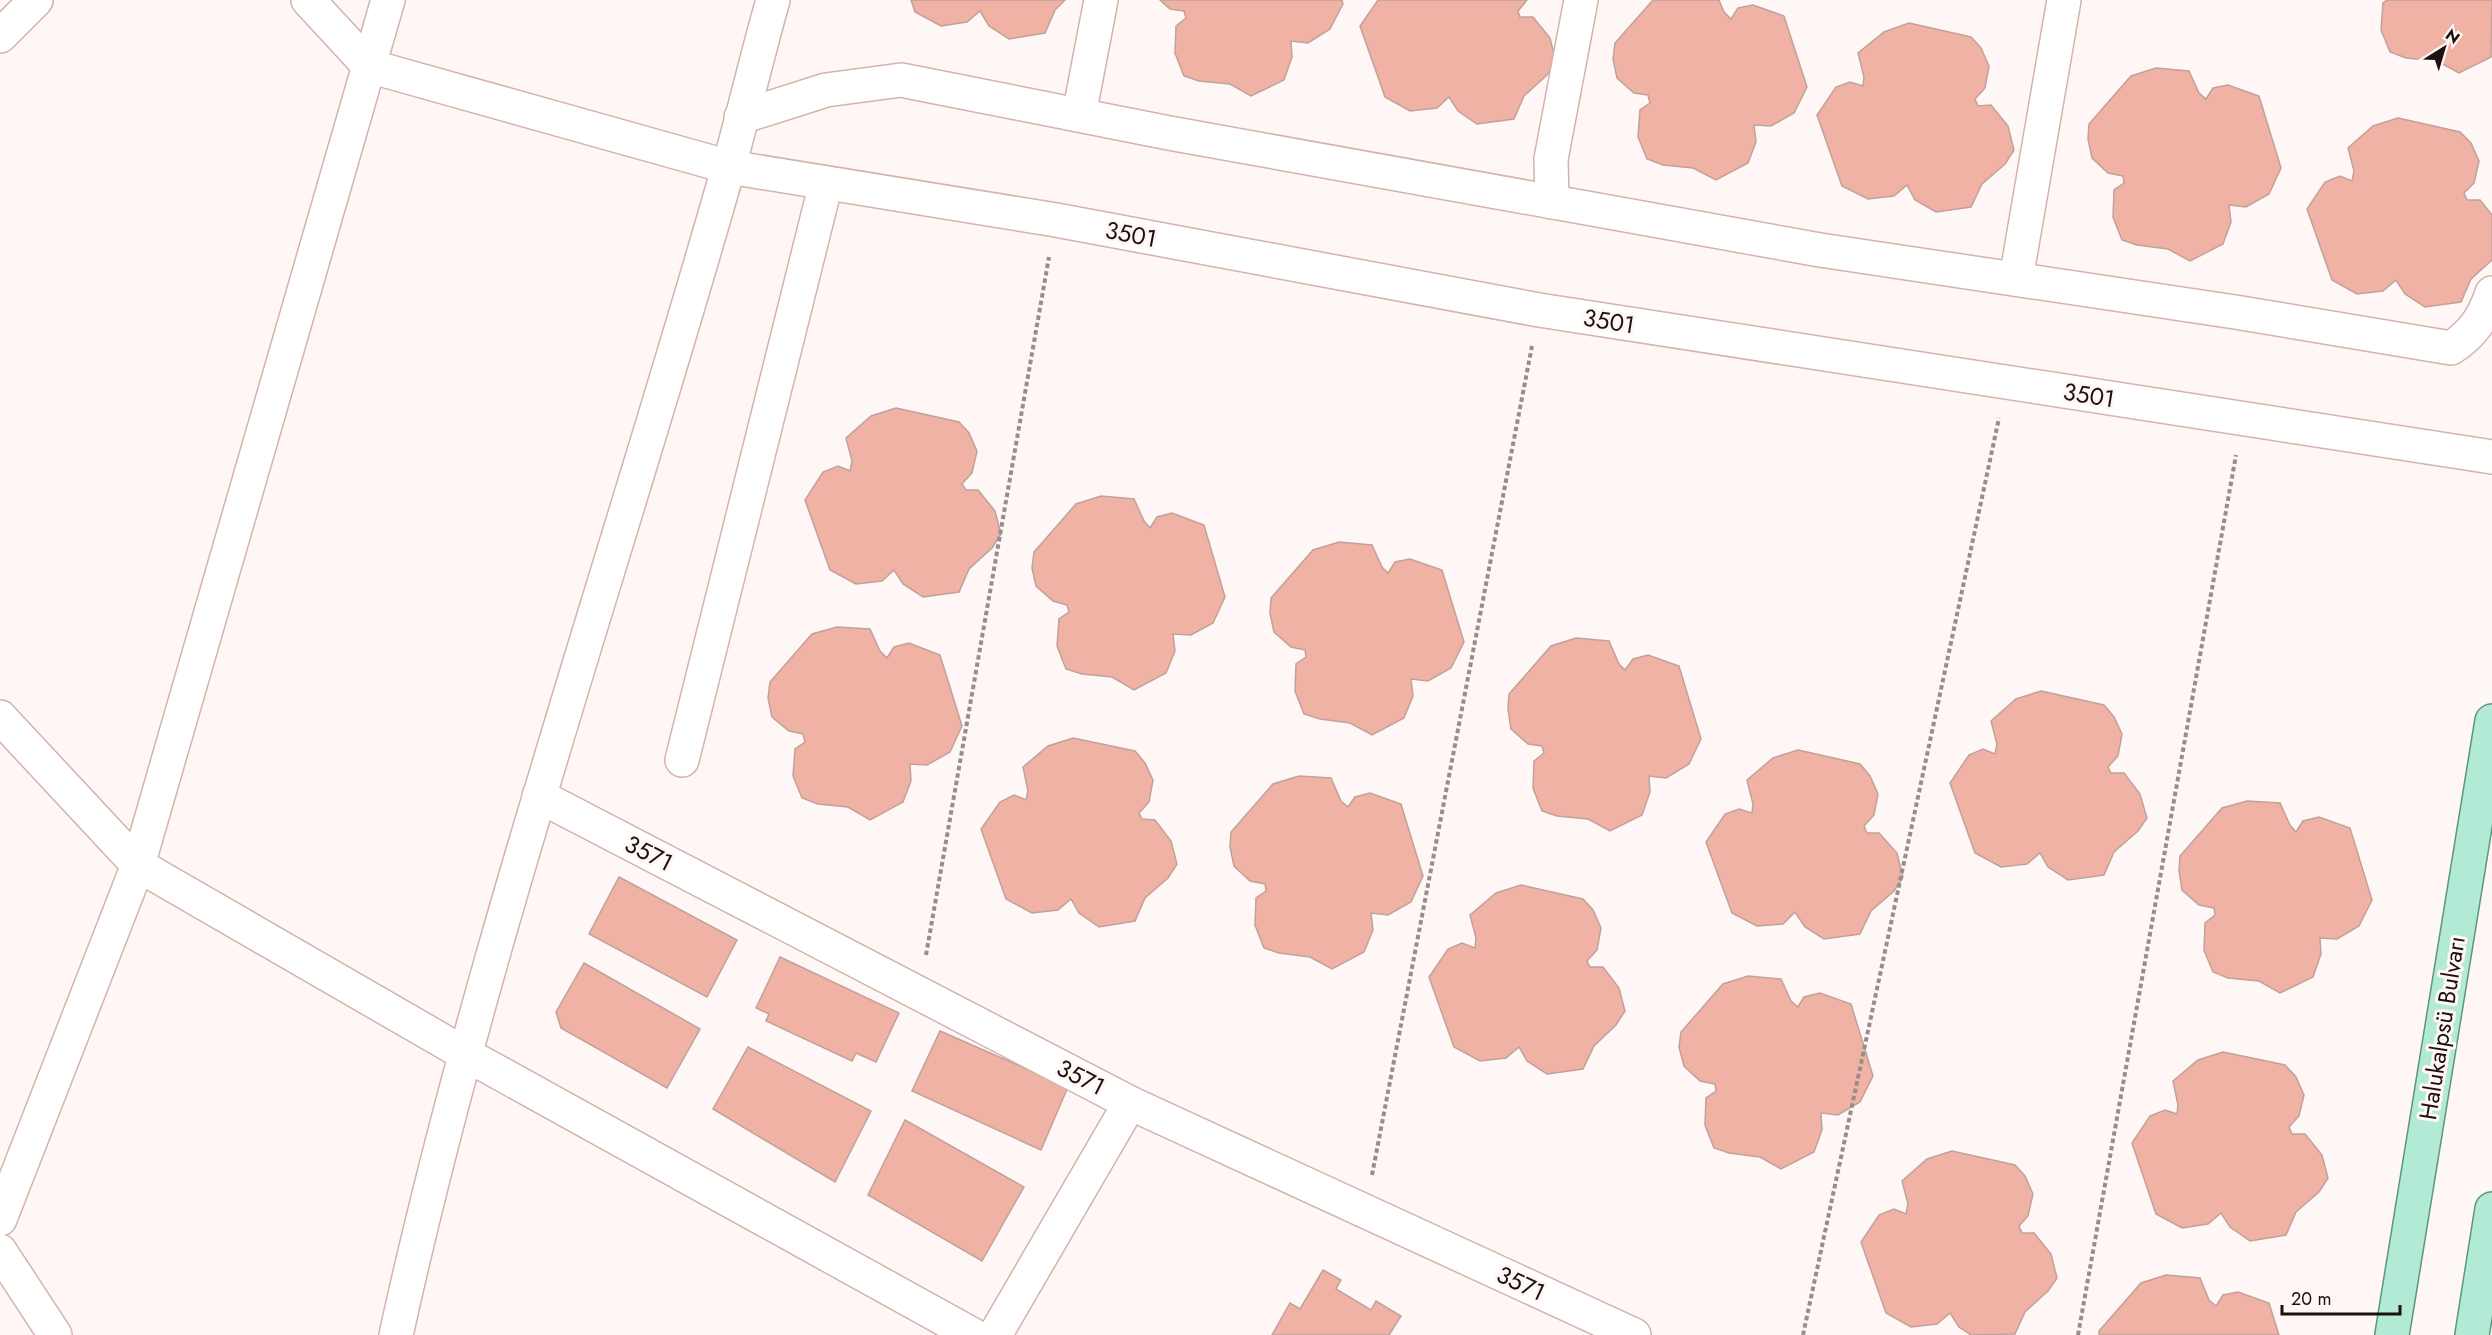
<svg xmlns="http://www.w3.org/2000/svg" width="2492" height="1335" viewBox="0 0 2492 1335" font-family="Jost,sans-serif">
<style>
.building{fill:#f0b2a4;stroke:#c1a19a;stroke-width:1.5}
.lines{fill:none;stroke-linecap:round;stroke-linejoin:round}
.minor-casing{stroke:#d4b3ac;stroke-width:36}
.major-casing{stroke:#5d957e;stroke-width:36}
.path{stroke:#978e8b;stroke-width:4;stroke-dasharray:4.5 3;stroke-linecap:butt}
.minor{stroke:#fff;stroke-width:33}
.major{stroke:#b3ead6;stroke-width:33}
.labels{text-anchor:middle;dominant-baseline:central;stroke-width:6;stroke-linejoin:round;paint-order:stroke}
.street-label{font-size:24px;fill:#1c110e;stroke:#fef7f5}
</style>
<rect width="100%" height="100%" fill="#fef7f5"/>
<g class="building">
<polygon points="911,0 1065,0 1055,10 1045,33 1009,39 989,26 980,11 967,22 941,26 915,12"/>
<polygon points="1160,0 1342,0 1343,4 1330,29 1308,43 1291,41 1292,57 1284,80 1251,96 1230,84 1199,81 1184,76 1175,53 1176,26 1186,18 1184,11 1170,9"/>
<polygon points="1378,0 1527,0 1518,11 1520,17 1533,17 1550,38 1556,62 1547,75 1524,96 1514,119 1477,124 1458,111 1449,97 1437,108 1410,111 1385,97 1360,26"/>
<polygon points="1653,0 1719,0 1724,12 1731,19 1738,8 1753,5 1784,16 1807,87 1794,113 1771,126 1754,125 1756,142 1748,163 1716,180 1693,168 1663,165 1647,159 1638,137 1640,110 1650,103 1648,95 1634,93 1617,78 1613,59 1615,43"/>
<polygon points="2387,0 2492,0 2491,57 2459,73 2437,61 2406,58 2390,52 2381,30 2383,3"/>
<polygon points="1909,23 1971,37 1981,48 1989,66 1985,88 1975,99 1978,106 1991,105 2008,126 2014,150 2005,164 1982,184 1971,207 1936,212 1915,200 1907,185 1894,196 1868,199 1842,186 1817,115 1836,87 1850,82 1863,86 1864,77 1858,53 1884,32"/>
<polygon points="2156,68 2189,71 2199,93 2206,99 2213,88 2228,85 2259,96 2281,168 2269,194 2246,207 2229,205 2231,222 2223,244 2190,261 2168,249 2137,245 2122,240 2113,217 2114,190 2124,183 2123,176 2108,173 2092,158 2088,139 2089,124 2131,76"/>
<polygon points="2398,118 2460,132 2471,143 2479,161 2474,183 2464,193 2467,200 2480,200 2492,215 2492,260 2471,279 2461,302 2425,307 2405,294 2396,280 2383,291 2357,294 2332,280 2307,209 2325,182 2340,176 2352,181 2354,171 2348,148 2373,126"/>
<polygon points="896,408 959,422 969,433 977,451 972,473 962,484 966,490 978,490 995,511 1001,534 992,548 969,569 959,592 923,597 903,584 894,570 882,581 856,584 830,570 805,500 823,472 838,466 850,471 852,461 846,438 871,416"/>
<polygon points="1101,496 1134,499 1144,521 1150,528 1157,517 1172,513 1204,525 1225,597 1213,623 1191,635 1173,634 1175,651 1166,673 1134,690 1112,677 1082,674 1066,669 1057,646 1059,619 1069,612 1067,605 1053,601 1036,586 1032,568 1034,552 1076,504"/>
<polygon points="1339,542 1372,545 1382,567 1388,573 1395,562 1410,559 1442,570 1464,642 1451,668 1428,681 1411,679 1413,696 1404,718 1372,735 1350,723 1320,719 1304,714 1295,691 1296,664 1306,657 1305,650 1291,647 1274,632 1270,613 1271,598 1313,550"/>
<polygon points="837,627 870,629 880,651 887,658 894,647 909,643 940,655 962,726 950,752 927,765 910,764 911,781 903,802 870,820 848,807 818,804 802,798 793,776 795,749 805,742 803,734 789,731 772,717 768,698 770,682 812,634"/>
<polygon points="1576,638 1609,641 1619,664 1625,670 1633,659 1648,655 1679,666 1701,739 1689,764 1666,778 1649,776 1650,792 1642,815 1610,831 1588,819 1557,816 1542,811 1533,788 1534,761 1544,753 1542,746 1528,744 1511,729 1508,709 1509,694 1551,646"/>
<polygon points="2041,691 2104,705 2114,717 2122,734 2118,756 2108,767 2111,773 2124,773 2140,794 2147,818 2138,831 2114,852 2104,875 2068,880 2048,867 2040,853 2027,864 2001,867 1975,853 1950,783 1969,755 1983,749 1995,754 1997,744 1991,721 2016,699"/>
<polygon points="1073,738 1135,751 1145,763 1153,780 1149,802 1139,813 1142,819 1155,820 1171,841 1177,864 1168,878 1145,898 1135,921 1099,927 1079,913 1071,899 1058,910 1032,913 1006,899 981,829 1000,802 1014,795 1026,800 1028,791 1023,767 1048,746"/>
<polygon points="1798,750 1860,764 1870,776 1878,794 1874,815 1864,826 1867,833 1879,833 1897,853 1903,877 1894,891 1871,911 1860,934 1824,939 1805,927 1795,912 1783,924 1757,926 1732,913 1706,842 1725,814 1739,809 1752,813 1753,804 1747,780 1773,758"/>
<polygon points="1299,776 1331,778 1341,801 1348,807 1355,797 1370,793 1401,804 1423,876 1411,902 1388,915 1371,913 1373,930 1364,952 1332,969 1310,957 1279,953 1264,948 1255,925 1256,898 1266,891 1265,884 1250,881 1234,866 1230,847 1231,832 1273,784"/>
<polygon points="2247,801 2280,803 2290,825 2296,832 2303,821 2319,817 2350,828 2372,900 2359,926 2337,939 2320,938 2321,954 2313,977 2280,993 2259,981 2228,978 2213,972 2204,950 2205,923 2215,915 2214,908 2199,905 2182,890 2179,871 2180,856 2222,808"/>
<polygon points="619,877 737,940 707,997 589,934"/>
<polygon points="1521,885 1583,899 1593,910 1601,928 1597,950 1587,961 1590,967 1603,967 1619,988 1625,1011 1616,1025 1594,1046 1583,1069 1547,1074 1527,1061 1519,1047 1506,1058 1480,1061 1454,1047 1429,977 1448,949 1462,943 1475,948 1476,938 1470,915 1496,893"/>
<polygon points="780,957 899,1013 876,1062 856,1053 852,1061 766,1021 769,1014 756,1008"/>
<polygon points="584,963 700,1029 667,1088 561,1028 556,1012"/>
<polygon points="1748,976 1781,979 1791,1001 1798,1007 1804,997 1820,993 1851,1004 1873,1076 1860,1102 1838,1115 1821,1113 1822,1130 1814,1152 1781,1169 1760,1157 1729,1153 1714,1148 1705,1125 1706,1098 1716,1091 1715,1084 1700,1081 1684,1066 1679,1047 1681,1032 1723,984"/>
<polygon points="940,1031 1068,1087 1041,1150 912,1091"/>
<polygon points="748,1047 871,1111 835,1182 713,1109"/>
<polygon points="2223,1052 2285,1065 2296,1077 2304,1095 2299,1116 2289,1127 2292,1134 2305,1134 2322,1155 2328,1178 2319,1192 2296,1212 2286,1235 2250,1241 2230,1227 2221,1213 2208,1224 2182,1228 2156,1214 2132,1143 2150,1116 2165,1110 2177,1114 2178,1105 2173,1081 2198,1060"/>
<polygon points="905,1120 1024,1187 982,1261 868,1195"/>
<polygon points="1952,1151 2015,1165 2025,1176 2033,1194 2028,1216 2019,1226 2022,1233 2034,1233 2051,1254 2057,1278 2048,1291 2025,1312 2015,1334 1971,1335 1959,1327 1950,1313 1937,1324 1911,1327 1886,1313 1861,1242 1879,1215 1894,1209 1906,1214 1908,1204 1902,1181 1927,1159"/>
<polygon points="1323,1270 1341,1280 1336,1289 1371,1310 1376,1301 1401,1316 1389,1335 1272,1335 1290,1303 1300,1309"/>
<polygon points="2166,1275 2200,1278 2209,1300 2216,1306 2223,1295 2238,1292 2269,1303 2279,1335 2099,1335 2099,1331 2141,1283"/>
</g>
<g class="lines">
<defs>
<g id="minor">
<polyline points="308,0 369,66 729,167 1056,220 1539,310 2492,457"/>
<polyline points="0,36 36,0"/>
<polyline points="1079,115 1101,0"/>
<path d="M 741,117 L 826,90 L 901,80 L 1169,133 L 1820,250 L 2235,312 L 2451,348 C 2473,334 2484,317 2492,293"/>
<polyline points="1552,202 1551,159 1581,0"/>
<polyline points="2016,279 2064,0"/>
<polyline points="0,717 138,865 467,1055 973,1335"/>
<polyline points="682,760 826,183"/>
<polyline points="539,796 1130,1103 1634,1335"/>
<polyline points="0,1219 138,865 388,0"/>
<polyline points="0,1251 55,1335"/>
<path d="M 396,1335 C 483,940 618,557 728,169 C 744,113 757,56 773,0"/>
<polyline points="995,1335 1130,1103"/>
</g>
<g id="major">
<polyline points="2392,1335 2492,721"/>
<polyline points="2472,1335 2492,1209"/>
</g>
</defs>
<use href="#minor" class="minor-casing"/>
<use href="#major" class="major-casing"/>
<g class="path">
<polyline points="926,955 1049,257"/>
<polyline points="1372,1175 1532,346"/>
<polyline points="1803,1335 1999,418"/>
<polyline points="2078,1335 2236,455"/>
</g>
<use href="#minor" class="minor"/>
<use href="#major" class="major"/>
</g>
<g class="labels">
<g class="street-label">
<text transform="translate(1131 234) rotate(11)">3501</text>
<text transform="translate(1609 321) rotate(9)">3501</text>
<text transform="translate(2089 395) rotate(9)">3501</text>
<text transform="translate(649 853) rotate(27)">3571</text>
<text transform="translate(2442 1028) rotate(-81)">Halukalpsü Bulvarı</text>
<text transform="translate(1081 1077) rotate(27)">3571</text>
<text transform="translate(1521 1283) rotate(25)">3571</text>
</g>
</g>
<g transform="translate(2444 48) rotate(37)" stroke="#fef7f5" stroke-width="4.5" paint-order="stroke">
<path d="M0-4.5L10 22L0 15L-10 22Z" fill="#1c110e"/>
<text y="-9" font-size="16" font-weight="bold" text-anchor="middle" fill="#1c110e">N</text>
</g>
<path d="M2282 1305v9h118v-9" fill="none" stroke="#1c110e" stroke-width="3"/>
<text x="2291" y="1305" font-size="18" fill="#1c110e" stroke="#fef7f5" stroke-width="4.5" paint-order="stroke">20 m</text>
</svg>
